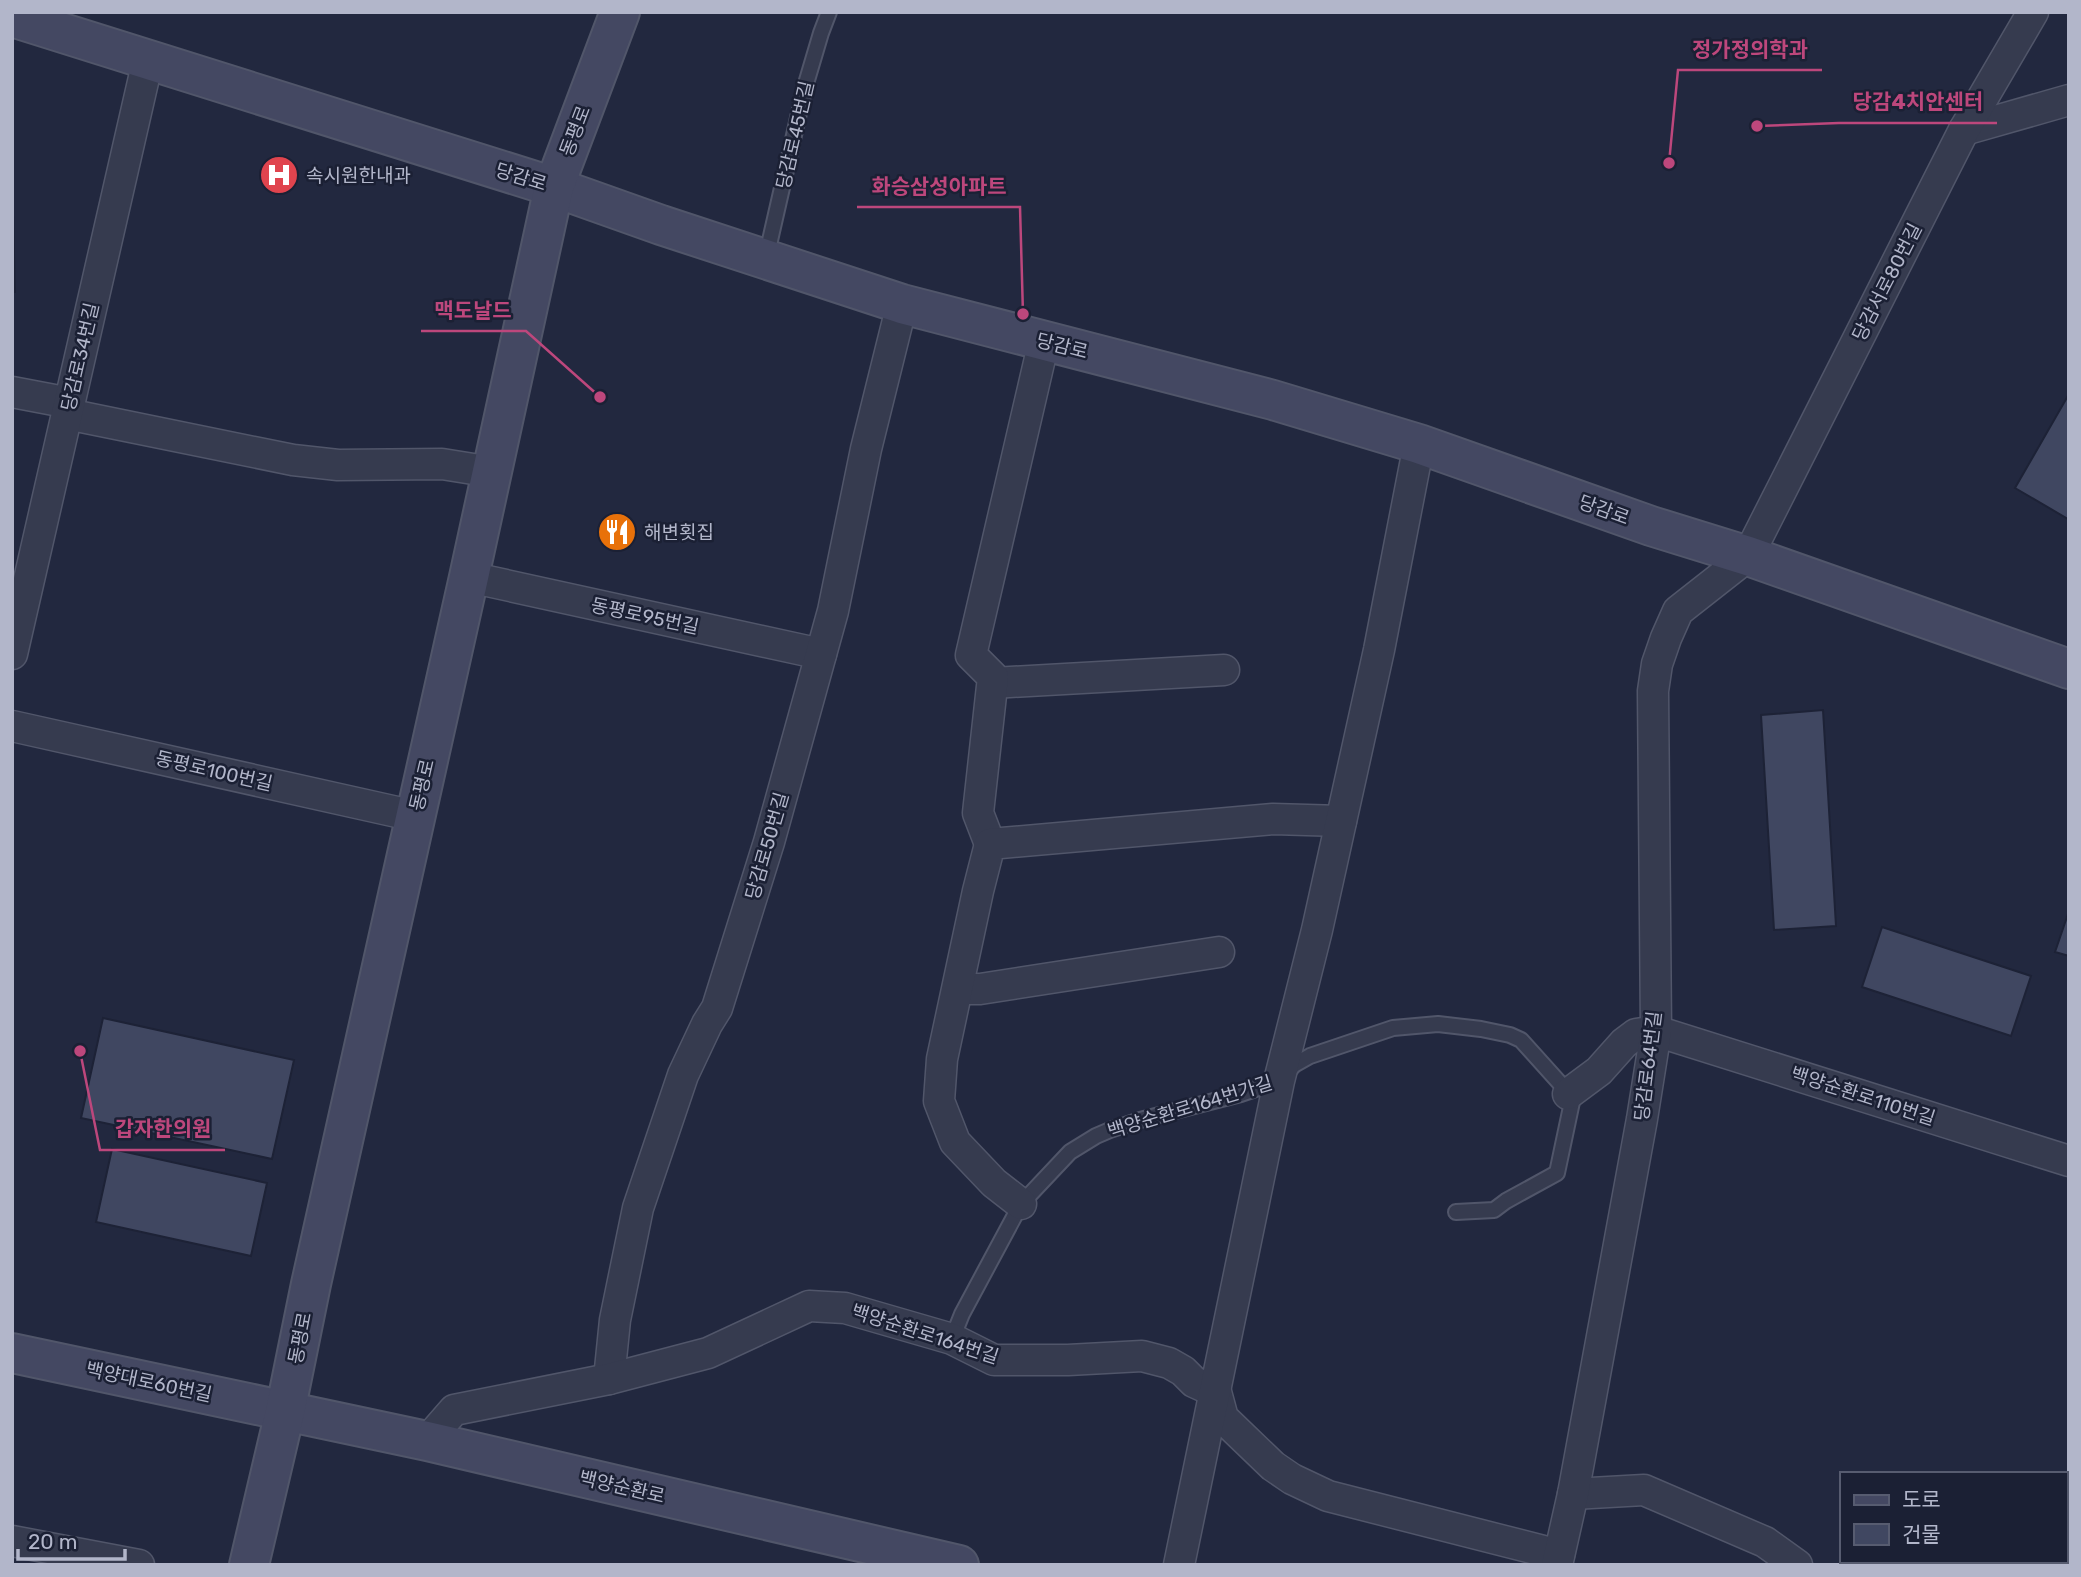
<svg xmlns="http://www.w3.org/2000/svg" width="2081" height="1577" viewBox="0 0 2081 1577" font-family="Rubik,'Noto Sans KR',sans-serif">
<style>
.building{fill:#404761;stroke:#1d2236;stroke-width:2}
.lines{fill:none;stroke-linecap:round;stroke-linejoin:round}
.lane-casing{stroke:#51566a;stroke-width:18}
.street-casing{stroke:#51566a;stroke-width:33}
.secondary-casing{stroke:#51566a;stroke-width:42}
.lane{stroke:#363b4f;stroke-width:14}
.street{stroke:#363b4f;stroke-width:30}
.secondary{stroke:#444862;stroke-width:38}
.labels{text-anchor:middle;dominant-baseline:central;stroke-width:5;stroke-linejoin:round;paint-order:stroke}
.street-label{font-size:19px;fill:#b2b6ca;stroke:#1b2034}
.poi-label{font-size:19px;fill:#b2b6ca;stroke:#1b2034;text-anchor:start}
.leader{fill:none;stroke:#bd477c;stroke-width:2.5}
.callout-dot{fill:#bd477c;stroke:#1b2034;stroke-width:2.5}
.callout-label{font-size:21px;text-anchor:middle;font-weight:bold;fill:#bd477c;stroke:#1b2034;stroke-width:5;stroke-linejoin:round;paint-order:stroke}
</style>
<rect width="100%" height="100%" fill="#22283f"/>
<g class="building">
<polygon points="12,177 15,292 12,292"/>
<polygon points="2069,394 2069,518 2068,519 2015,488"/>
<polygon points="1823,710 1836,926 1774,930 1761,715"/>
<polygon points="2069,911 2069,956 2055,952"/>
<polygon points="1882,927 2031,976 2011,1036 1862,987"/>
<polygon points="103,1018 294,1060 272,1159 81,1118"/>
<polygon points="112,1149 267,1183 251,1256 96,1222"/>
</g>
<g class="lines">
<defs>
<g id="lane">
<polyline points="766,258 805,87 821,33 829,12"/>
<polyline points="952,1339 962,1314 1021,1204 1070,1152 1096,1136 1110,1130 1140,1120 1241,1094 1279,1081 1294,1065 1310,1056 1393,1028 1438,1024 1481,1029 1510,1035 1521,1040 1566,1090 1572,1102 1557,1173 1506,1201 1494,1210 1456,1212"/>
</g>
<g id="street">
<polyline points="1964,130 2069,100"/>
<polyline points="12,392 70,403"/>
<polyline points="67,414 293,460 338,465 442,464 492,472"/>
<polyline points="469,577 821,654"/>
<polyline points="12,654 148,60"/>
<polyline points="993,683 1224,670"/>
<polyline points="12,726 415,816"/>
<polyline points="990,844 978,813 993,677 971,655 1044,341"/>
<polyline points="958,989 980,989 1219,952"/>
<polyline points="1568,1094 1599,1071 1624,1043 1636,1034 1656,1031 2069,1161"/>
<polyline points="1021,1204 994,1183 955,1142 939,1101 942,1059 978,891 990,844 1273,819 1341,821"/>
<polyline points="609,1379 615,1320 638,1208 683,1075 707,1024 717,1008 769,842 833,611 866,449 902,304"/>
<polyline points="427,1441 454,1410 609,1379 708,1353 809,1306 845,1308 952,1339 994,1360 1068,1360 1142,1356 1169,1363 1183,1371 1194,1382 1216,1392 1223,1418 1273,1466 1292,1479 1328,1496 1559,1555"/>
<polyline points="1573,1494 1644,1490 1765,1542 1797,1565"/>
<polyline points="12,1541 139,1565"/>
<polyline points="1179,1565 1279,1081 1317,930 1379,650 1419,444"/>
<polyline points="1557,1565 1573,1494 1642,1119 1656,1031 1653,691 1657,664 1666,638 1678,611 1748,556 1964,130 2033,12"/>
</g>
<g id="secondary">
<polyline points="12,17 554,187 661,225 902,304 1273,400 1419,444 1651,526 1748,556 2069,669"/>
<polyline points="12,1353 427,1441 959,1565"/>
<polyline points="249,1565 285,1412 311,1284 469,577 554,187 620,12"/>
</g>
</defs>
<use href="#lane" class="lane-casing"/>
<use href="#street" class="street-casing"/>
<use href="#secondary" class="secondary-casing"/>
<use href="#lane" class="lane"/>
<use href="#street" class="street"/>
<use href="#secondary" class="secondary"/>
</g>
<defs>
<symbol id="hospital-disc" viewBox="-11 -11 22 22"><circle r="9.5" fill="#e0444e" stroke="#1b2034"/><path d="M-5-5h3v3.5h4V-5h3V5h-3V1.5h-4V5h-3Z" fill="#fff"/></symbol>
<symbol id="restaurant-disc" viewBox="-11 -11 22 22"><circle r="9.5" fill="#e8710a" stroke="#1b2034"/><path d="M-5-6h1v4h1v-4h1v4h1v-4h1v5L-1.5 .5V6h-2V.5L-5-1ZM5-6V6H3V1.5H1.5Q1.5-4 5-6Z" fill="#fff"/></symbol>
</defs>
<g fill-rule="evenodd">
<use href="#hospital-disc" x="257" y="153" width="44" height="44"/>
<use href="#restaurant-disc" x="595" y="510" width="44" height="44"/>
</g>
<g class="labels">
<g class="street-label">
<text transform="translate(575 131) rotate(-69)">동평로</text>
<text transform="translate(795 135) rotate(-77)">당감로45번길</text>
<text transform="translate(521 177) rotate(17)">당감로</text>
<text transform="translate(1887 282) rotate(-63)">당감서로80번길</text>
<text transform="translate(1062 346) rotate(14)">당감로</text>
<text transform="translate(80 357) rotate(-77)">당감로34번길</text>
<text transform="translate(1604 510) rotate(20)">당감로</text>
<text transform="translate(645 616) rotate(12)">동평로95번길</text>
<text transform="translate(214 771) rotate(13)">동평로100번길</text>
<text transform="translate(422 785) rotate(-77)">동평로</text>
<text transform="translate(767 846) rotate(-74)">당감로50번길</text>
<text transform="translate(1648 1066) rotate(-83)">당감로64번길</text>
<text transform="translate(1863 1096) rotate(18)">백양순환로110번길</text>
<text transform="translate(1190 1107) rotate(-17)">백양순환로164번가길</text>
<text transform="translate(925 1334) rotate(18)">백양순환로164번길</text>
<text transform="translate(300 1338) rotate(-79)">동평로</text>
<text transform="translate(149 1382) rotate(12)">백양대로60번길</text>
<text transform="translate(622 1487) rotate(13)">백양순환로</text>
</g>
<g class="poi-label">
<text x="306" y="175">속시원한내과</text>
<text x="644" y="532">해변횟집</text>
</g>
</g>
<path class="leader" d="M1669 163L1678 70H1822M1757 126L1839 123H1997M1023 314L1020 207H857M600 397L526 331H421M80 1051L100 1150H225"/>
<g class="callout-dot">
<circle cx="1669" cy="163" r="7"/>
<circle cx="1757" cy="126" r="7"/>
<circle cx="1023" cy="314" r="7"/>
<circle cx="600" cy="397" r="7"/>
<circle cx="80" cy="1051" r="7"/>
</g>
<g class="callout-label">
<text x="1750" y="57">정가정의학과</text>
<text x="1918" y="109">당감4치안센터</text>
<text x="939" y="194">화승삼성아파트</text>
<text x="473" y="318">맥도날드</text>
<text x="163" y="1136">갑자한의원</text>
</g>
<rect width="2081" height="1577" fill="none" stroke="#b2b6ca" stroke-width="28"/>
<rect x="1840" y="1472" width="228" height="91" fill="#1b2034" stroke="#575c70" stroke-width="2"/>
<rect x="1854" y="1495" width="35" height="10" fill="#444862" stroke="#575c70" stroke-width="2"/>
<text x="1902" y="1507" font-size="21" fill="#b2b6ca">도로</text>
<rect x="1854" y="1524" width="35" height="21" fill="#404761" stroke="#575c70" stroke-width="2"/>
<text x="1902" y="1542" font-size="21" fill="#b2b6ca">건물</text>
<path d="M18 1549v10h107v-10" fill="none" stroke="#b2b6ca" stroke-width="3.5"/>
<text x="28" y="1549" font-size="21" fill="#b2b6ca" stroke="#1b2034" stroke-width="5" paint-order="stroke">20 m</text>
</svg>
